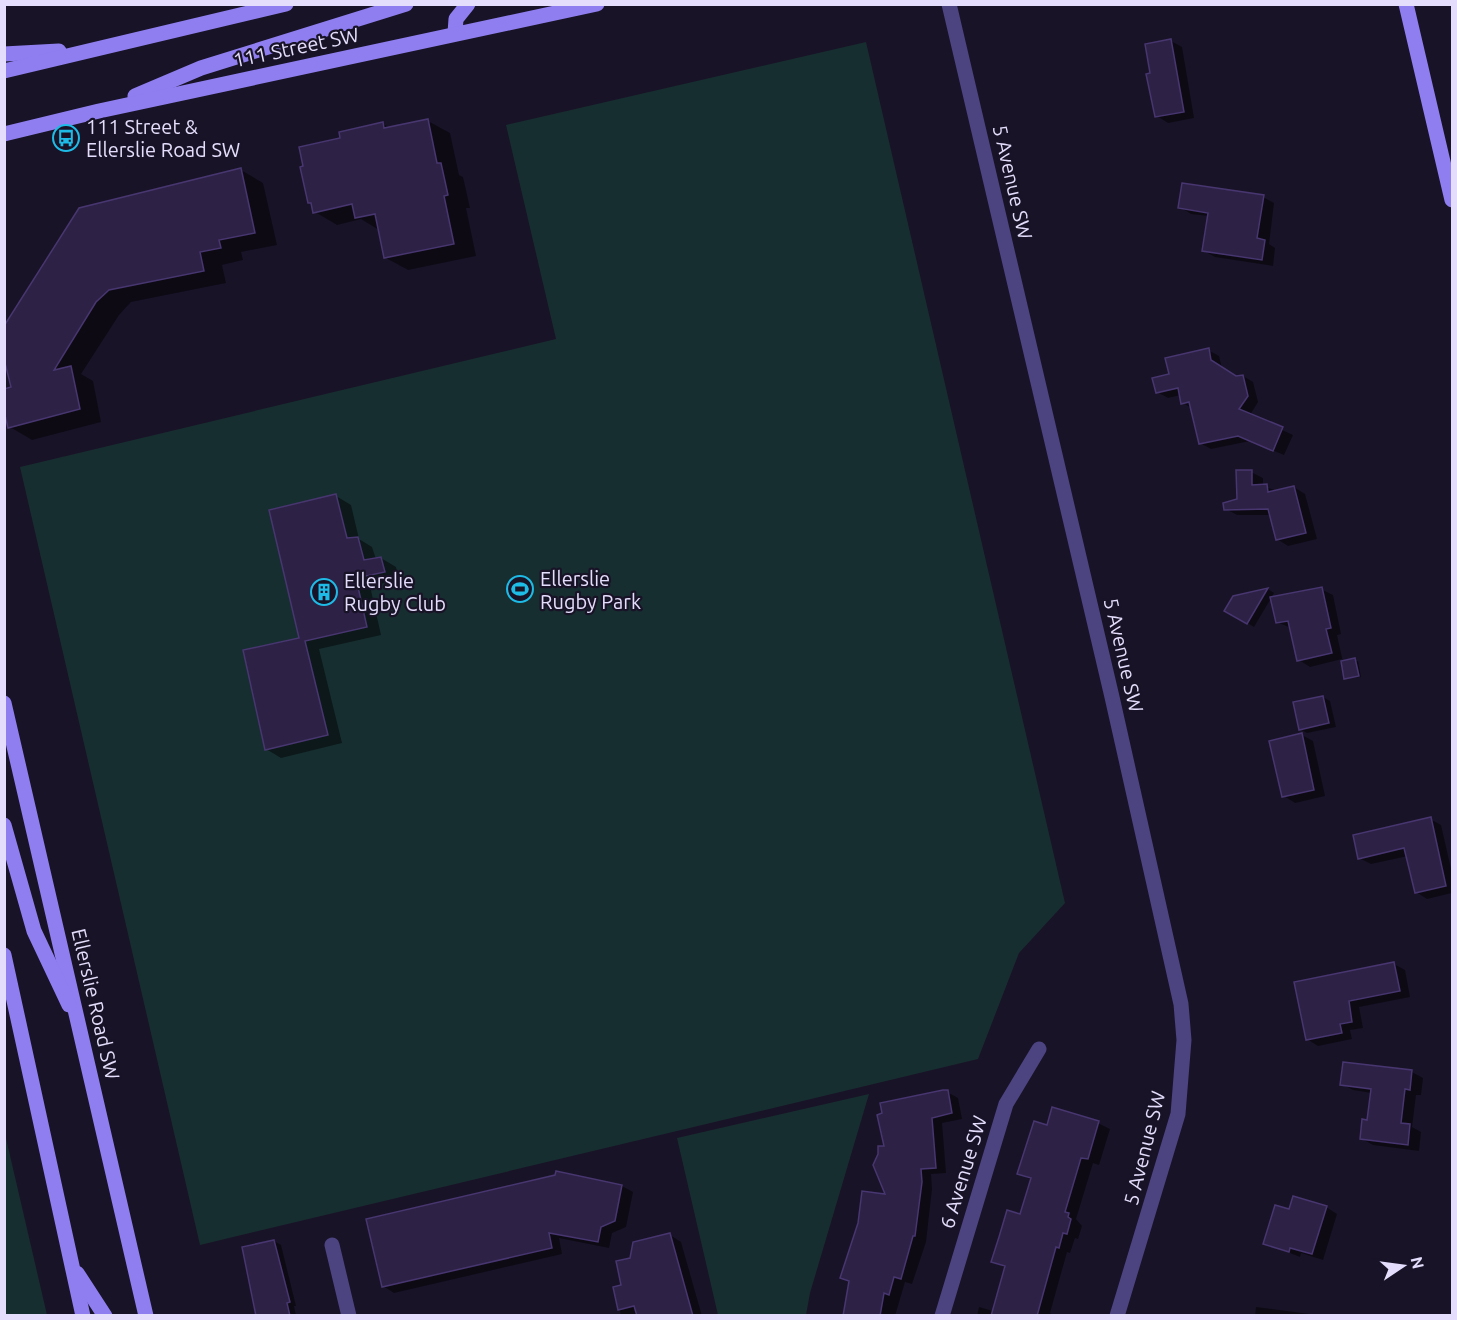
<svg xmlns="http://www.w3.org/2000/svg" width="1457" height="1320" viewBox="0 0 1457 1320" font-family="Ubuntu,sans-serif">
<style>
.green{fill:#172e30}
.shadow{fill:#0007}
.building{fill:#2d2146;stroke:#47366f;stroke-width:1.5}
.lines{fill:none;stroke-linecap:round;stroke-linejoin:round}
.street{stroke:#4c4381;stroke-width:15}
.secondary{stroke:#8e7ef0;stroke-width:15}
.labels{text-anchor:middle;dominant-baseline:central;stroke-width:4.5;stroke-linejoin:round;paint-order:stroke}
.street-label{font-size:20px;fill:#e4ddfb;stroke:#191327}
.poi-label{font-size:20px;fill:#e4ddfb;stroke:#191327;text-anchor:start}
</style>
<rect width="100%" height="100%" fill="#191327"/>
<g class="green">
<polygon points="866,42 1065,903 1019,953 978,1059 200,1245 20,467 556,339 506,125"/>
<polygon points="869,1094 810,1293 806,1315 718,1315 677,1138"/>
<polygon points="5,1134 47,1315 5,1315"/>
</g>
<g class="shadow">
<polygon points="1171,41 1182,47 1194,118 1168,123 1157,116 1152,74"/>
<polygon points="428,121 450,133 459,175 463,177 470,208 466,208 476,256 408,270 386,258 379,230 361,219 337,225 315,212 313,205 309,202 342,139 383,124 391,128"/>
<polygon points="241,170 263,183 277,245 241,252 243,260 222,265 226,283 131,302 119,315 81,374 93,381 101,422 32,440 10,427 12,389 4,352"/>
<polygon points="1263,197 1274,203 1269,244 1275,248 1273,266 1215,257 1204,251 1209,216 1191,214 1180,207"/>
<polygon points="1208,350 1219,356 1222,368 1237,377 1243,376 1253,382 1258,402 1250,415 1293,435 1284,455 1250,441 1211,449 1200,443 1193,409 1183,403 1181,395 1168,398 1157,392 1171,375"/>
<polygon points="1251,472 1263,478 1263,486 1277,491 1294,487 1305,494 1317,539 1288,546 1277,539 1271,515 1237,515 1226,509 1238,501"/>
<polygon points="336,496 351,505 359,539 372,547 376,559 381,558 396,567 399,580 370,586 381,635 319,649 342,743 281,758 266,749 300,639"/>
<polygon points="1268,589 1274,593 1254,627 1226,610 1234,597"/>
<polygon points="1321,589 1333,595 1341,634 1337,635 1343,662 1358,661 1361,677 1346,678 1342,659 1310,667 1299,660 1291,628 1277,622"/>
<polygon points="1323,697 1330,701 1336,727 1307,733 1300,729"/>
<polygon points="1302,735 1313,741 1325,796 1295,803 1284,796"/>
<polygon points="1430,819 1441,825 1452,873 1452,893 1427,899 1416,892 1408,856 1371,864 1359,858"/>
<polygon points="1394,964 1405,970 1410,997 1359,1007 1363,1028 1350,1030 1352,1039 1318,1046 1307,1039 1296,983"/>
<polygon points="1344,1063 1412,1072 1423,1078 1421,1095 1416,1095 1412,1127 1421,1132 1419,1151 1373,1145 1362,1139 1368,1121 1372,1093 1353,1090 1342,1084"/>
<polygon points="947,1092 958,1098 962,1119 942,1123 946,1173 931,1174 932,1189 926,1242 912,1284 905,1282 895,1316 845,1316 850,1282 842,1277 887,1196 885,1147"/>
<polygon points="1098,1123 1110,1129 1099,1165 1093,1163 1076,1219 1082,1226 1078,1239 1075,1238 1070,1253 1067,1252 1050,1313 1054,1316 977,1316 979,1307 993,1311 1006,1268 993,1261 1021,1216 1032,1180 1019,1174 1048,1127"/>
<polygon points="622,1186 633,1192 626,1227 612,1233 609,1248 559,1238 562,1254 394,1293 383,1286"/>
<polygon points="1326,1207 1337,1214 1323,1260 1301,1253 1300,1257 1265,1243 1290,1211"/>
<polygon points="670,1235 681,1242 702,1316 621,1316 615,1288 623,1287 632,1259"/>
<polygon points="274,1241 281,1245 296,1306 294,1306 296,1316 257,1316"/>
<polygon points="1256,1307 1317,1315 1317,1316 1255,1316"/>
</g>
<g class="building">
<polygon points="1171,39 1184,112 1155,117 1146,74 1150,73 1145,44"/>
<polygon points="428,119 437,163 441,163 448,195 444,196 454,244 384,258 375,214 355,218 352,204 313,213 311,203 308,203 300,167 303,166 299,147 340,138 339,132 383,122 384,128"/>
<polygon points="241,168 255,233 219,240 221,248 200,252 204,271 109,290 96,302 54,370 71,366 80,409 8,428 4,411 4,389 11,387 4,359 4,326 79,208"/>
<polygon points="1182,183 1264,195 1257,238 1265,240 1262,260 1202,251 1208,213 1178,208"/>
<polygon points="1209,348 1211,360 1236,376 1243,375 1248,396 1239,409 1283,427 1273,451 1238,436 1199,444 1189,402 1181,404 1178,388 1156,393 1152,378 1169,374 1165,358"/>
<polygon points="1236,470 1252,470 1252,485 1267,484 1268,492 1294,486 1306,533 1276,540 1268,509 1224,510 1223,503 1237,499"/>
<polygon points="336,494 347,538 358,537 364,560 381,557 385,572 356,578 367,627 305,641 328,735 265,750 243,650 299,638 269,510"/>
<polygon points="1322,587 1331,628 1326,629 1332,653 1297,661 1288,621 1276,623 1270,597"/>
<polygon points="1268,588 1247,624 1224,611 1233,596"/>
<polygon points="1355,658 1359,676 1344,679 1341,661"/>
<polygon points="1323,696 1329,723 1299,730 1293,702"/>
<polygon points="1302,733 1314,790 1282,797 1269,741"/>
<polygon points="1431,817 1446,886 1415,893 1404,848 1358,859 1353,835"/>
<polygon points="1394,962 1400,991 1349,1001 1352,1022 1340,1024 1342,1033 1306,1040 1294,982"/>
<polygon points="1343,1062 1412,1070 1410,1090 1405,1089 1401,1123 1410,1124 1408,1145 1360,1139 1362,1119 1367,1120 1371,1089 1340,1085"/>
<polygon points="943,1090 948,1090 952,1113 932,1118 936,1168 921,1169 922,1182 915,1236 913,1236 901,1279 894,1277 889,1295 884,1293 880,1316 843,1316 849,1281 840,1278 858,1223 862,1191 885,1194 873,1165 878,1154 878,1146 884,1146 877,1115 882,1113 880,1103"/>
<polygon points="1052,1107 1099,1121 1088,1159 1081,1158 1065,1212 1069,1213 1068,1217 1071,1219 1067,1234 1063,1233 1059,1248 1056,1247 1037,1316 991,1316 1005,1266 991,1262 999,1237 1007,1210 1020,1214 1031,1178 1017,1174 1034,1121 1047,1125"/>
<polygon points="556,1171 622,1185 615,1221 601,1227 598,1242 549,1233 552,1248 382,1287 366,1219 555,1175"/>
<polygon points="1293,1196 1327,1206 1312,1254 1290,1248 1289,1252 1263,1244 1275,1205 1289,1209"/>
<polygon points="670,1233 693,1316 637,1316 634,1306 618,1310 613,1287 621,1285 616,1261 630,1258 633,1242"/>
<polygon points="274,1240 290,1302 287,1303 290,1316 256,1316 242,1247"/>
</g>
<g class="lines">
<g class="street">
<polyline points="949,4 1112,697 1181,1004 1184,1040 1178,1114 1117,1316"/>
<polyline points="332,1245 349,1316"/>
<polyline points="942,1316 1006,1104 1039,1049"/>
</g>
<g class="secondary">
<polyline points="1406,4 1452,200"/>
<polyline points="455,33 456,19 468,4"/>
<polyline points="4,54 59,51"/>
<polyline points="4,71 286,4"/>
<polyline points="135,96 201,68 406,4"/>
<polyline points="4,134 99,111 597,4"/>
<polyline points="4,703 146,1316"/>
<polyline points="4,825 34,931 69,1005"/>
<polyline points="4,955 83,1316"/>
<polyline points="77,1273 105,1316"/>
</g>
</g>
<defs>
<symbol id="bus-ring" viewBox="-11 -11 22 22"><circle r="9.5" fill="#191327" stroke="#1ebbe6" stroke-width="1.5"/><path d="M-5-6H5V4H4V6H2V4H-2V6H-4V4H-5ZM-3.5-4V0h7V-4ZM-3.5 1.2v1.5H-2V1.2ZM2 1.2v1.5H3.5V1.2Z" fill="#1ebbe6"/></symbol>
<symbol id="stadium-ring" viewBox="-11 -11 22 22"><circle r="9.5" fill="#191327" stroke="#1ebbe6" stroke-width="1.5"/><path d="M0-5a6.5 5 0 1 0 0 10a6.5 5 0 1 0 0-10ZM-3.5-1.8h7v3.6h-7Z" fill="#1ebbe6"/></symbol>
<symbol id="building-ring" viewBox="-11 -11 22 22"><circle r="9.5" fill="#191327" stroke="#1ebbe6" stroke-width="1.5"/><path d="M-4-6H4V6H1V3H-1V6H-4ZM-2.5-4.3h1.7v1.8h-1.7ZM.8-4.3h1.7v1.8H.8ZM-2.5-1h1.7V.8h-1.7ZM.8-1h1.7V.8H.8Z" fill="#1ebbe6"/></symbol>
</defs>
<g fill-rule="evenodd">
<use href="#bus-ring" x="51" y="123" width="30" height="30"/>
<use href="#stadium-ring" x="505" y="574" width="30" height="30"/>
<use href="#building-ring" x="309" y="577" width="30" height="30"/>
</g>
<g class="labels">
<g class="street-label">
<text transform="translate(296 47) rotate(-12)">111 Street SW</text>
<text transform="translate(1013 182) rotate(77)">5 Avenue SW</text>
<text transform="translate(1124 655) rotate(77)">5 Avenue SW</text>
<text transform="translate(96 1004) rotate(77)">Ellerslie Road SW</text>
<text transform="translate(1144 1148) rotate(-76)">5 Avenue SW</text>
<text transform="translate(963 1172) rotate(-73)">6 Avenue SW</text>
</g>
<g class="poi-label">
<text x="86" y="126">111 Street &amp;<tspan x="86" dy="23">Ellerslie Road SW</tspan></text>
<text x="540" y="578">Ellerslie<tspan x="540" dy="23">Rugby Park</tspan></text>
<text x="344" y="580">Ellerslie<tspan x="344" dy="23">Rugby Club</tspan></text>
</g>
</g>
<rect width="1457" height="1320" fill="none" stroke="#e4ddfb" stroke-width="12"/>
<g transform="translate(1403 1266) rotate(77)" stroke="#191327" stroke-width="4.5" paint-order="stroke">
<path d="M0-4.5L10 22L0 15L-10 22Z" fill="#e4ddfb"/>
<text y="-9" font-size="16" font-weight="bold" text-anchor="middle" fill="#e4ddfb">N</text>
</g>
</svg>
